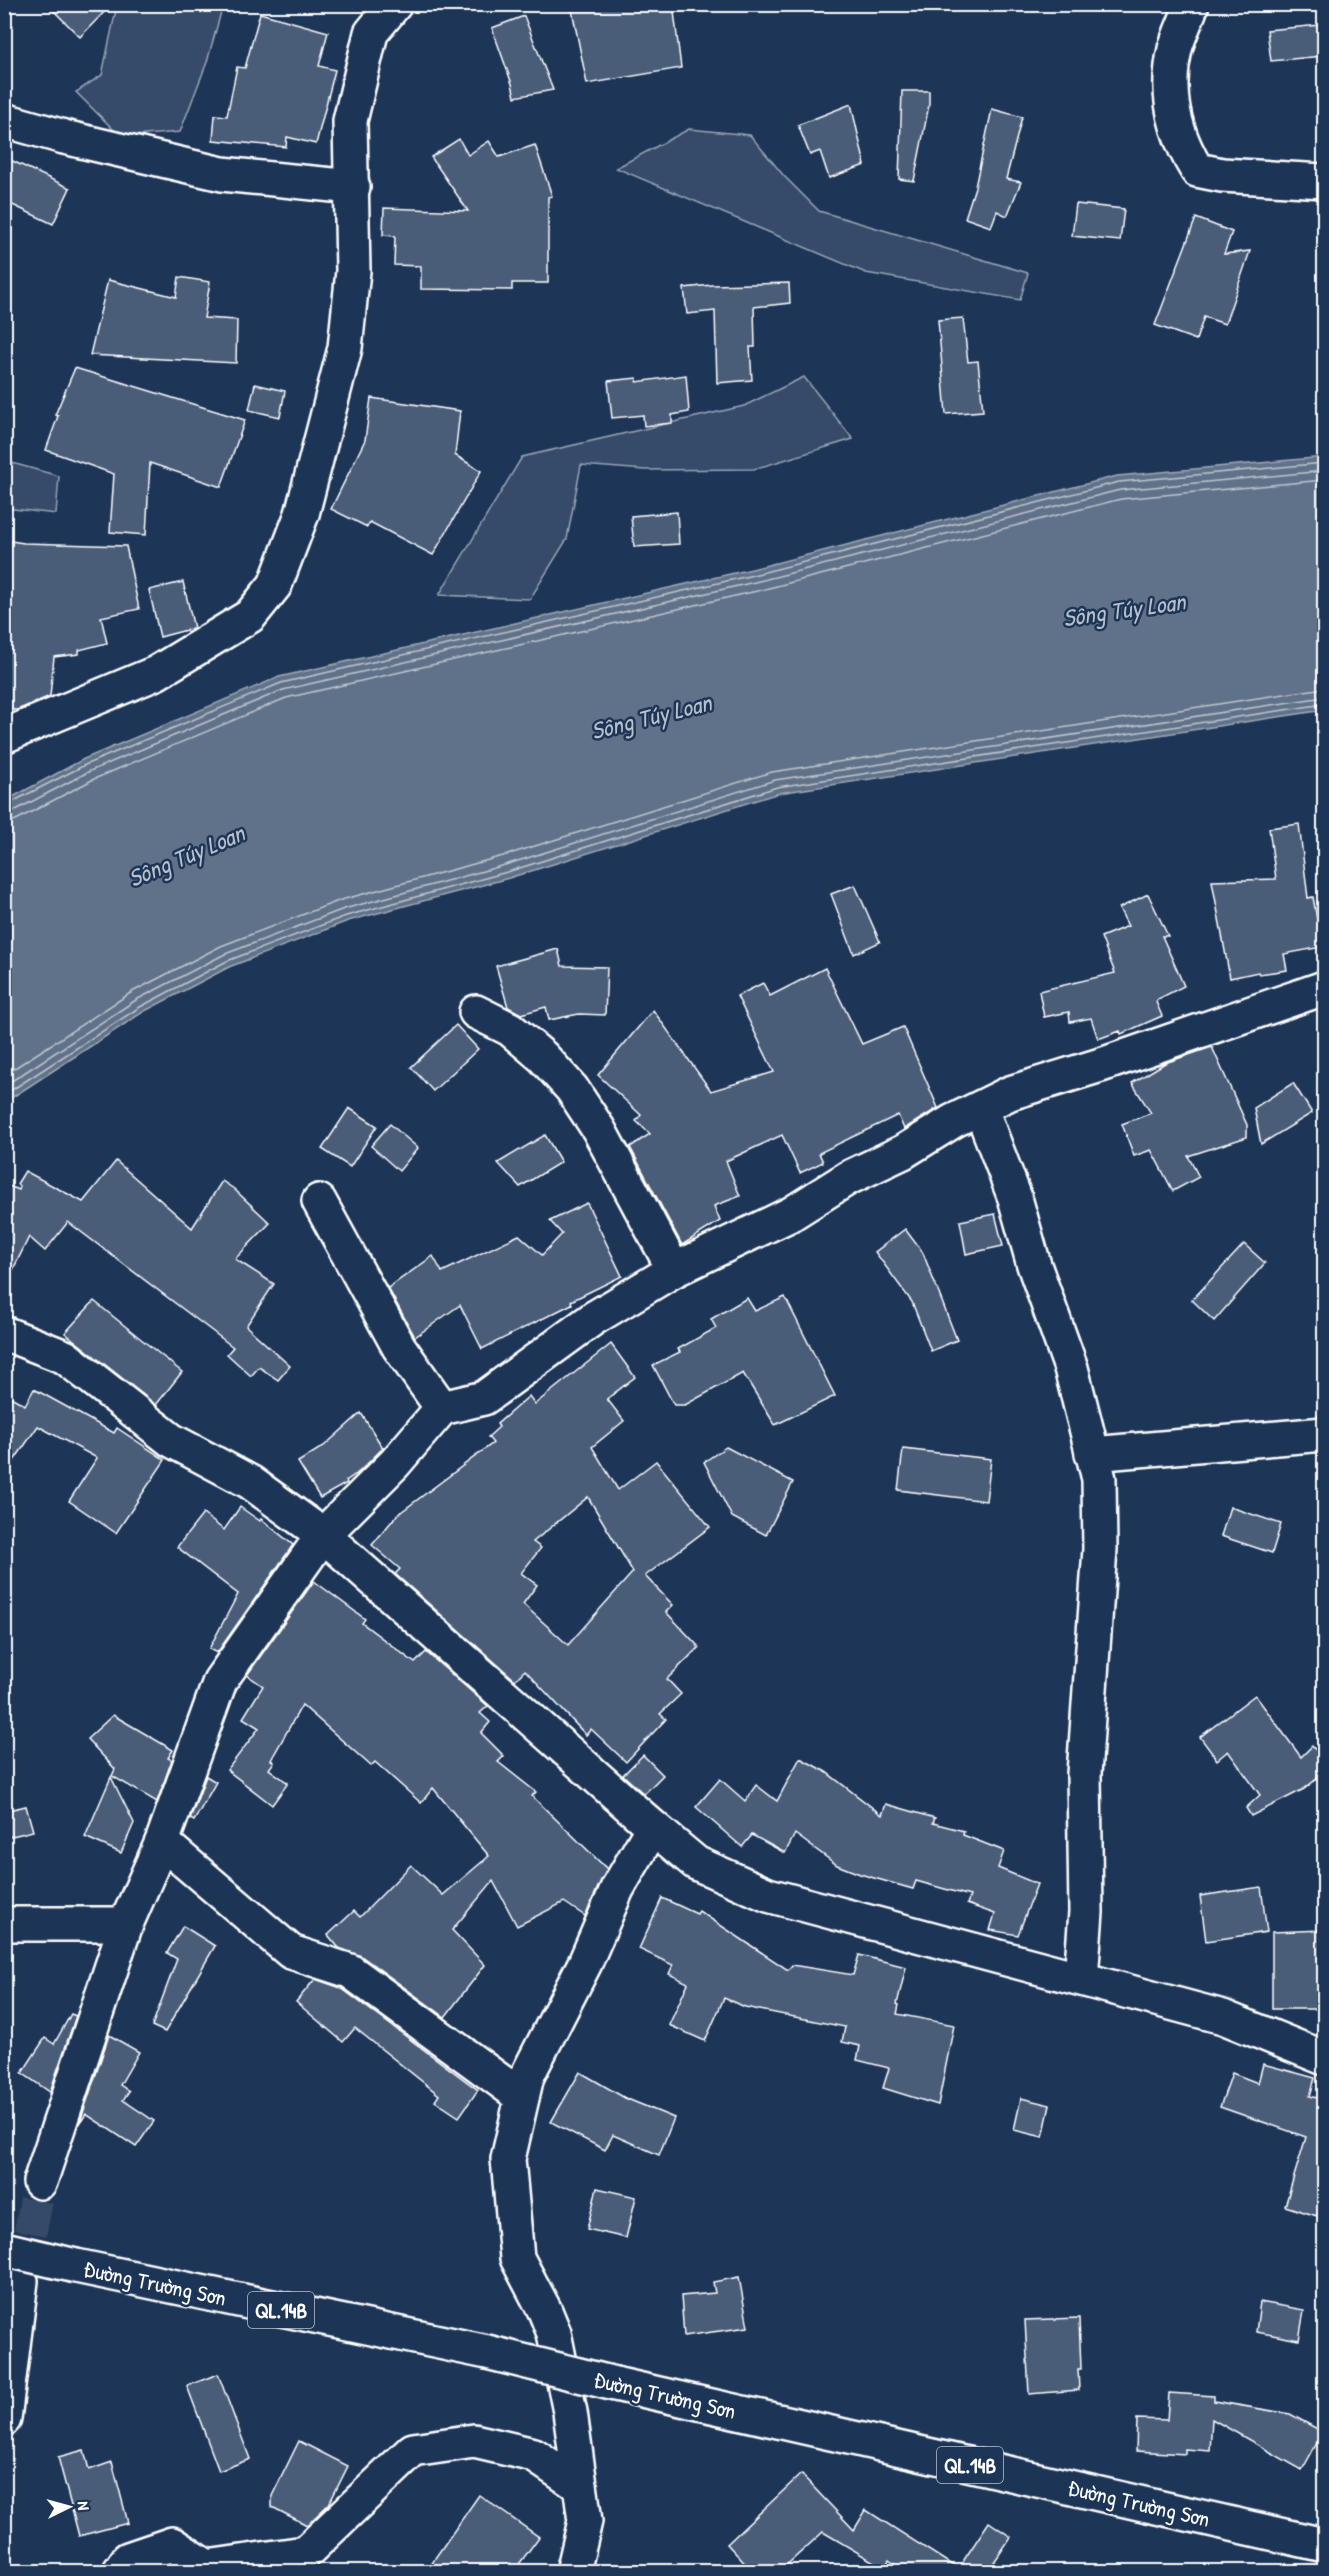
<svg xmlns="http://www.w3.org/2000/svg" width="1329" height="2576" viewBox="0 0 1329 2576" font-family="'Patrick Hand',sans-serif">
<style>
.green{fill:#364b69;stroke:#9aa5b4;stroke-width:1.5}
.water{fill:#617289;stroke:#a0aab8;stroke-width:1.5}
.lines{fill:none;stroke-linecap:round;stroke-linejoin:round}
.shore{stroke:#c0c7d0;stroke-width:1.5}
.building{fill:#4a5d79;stroke:#fff;stroke-width:1.5;fill-rule:evenodd}
.minor-tunnel{stroke:#344968;stroke-width:33;stroke-dasharray:33 16;stroke-linecap:butt}
.minor-casing{stroke:#fff;stroke-width:38}
.highway-casing{stroke:#fff;stroke-width:38}
.minor{stroke:#1d3557;stroke-width:33}
.highway{stroke:#1d3557;stroke-width:33}
.highway-bridge-casing{stroke:#fff;stroke-width:38;stroke-linecap:butt}
.highway-bridge{stroke:#1d3557;stroke-width:33}
.labels{text-anchor:middle;dominant-baseline:central;stroke-width:5;stroke-linejoin:round;paint-order:stroke}
.shield{fill:#1d3557;stroke:#bbc2cd;stroke-width:1.5}
.shield-label{font-size:21px;font-weight:bold;fill:#fff}
.street-label{font-size:22px;fill:#fff;stroke:#1d3557}
.water-label{font-size:24px;font-style:italic;fill:#b8c0ca;stroke:#1d3557}
</style>
<rect width="100%" height="100%" fill="#1d3557"/>
<filter id="ink" filterUnits="userSpaceOnUse"><feTurbulence type="fractalNoise" baseFrequency=".0167" numOctaves="2"/><feDisplacementMap in="SourceGraphic" scale="12" xChannelSelector="R" yChannelSelector="G"/><feConvolveMatrix kernelMatrix="1 2 1 2 8 2 1 2 1" color-interpolation-filters="sRGB"/></filter>
<g filter="url(#ink)">
<g class="green">
<polygon points="117,5 223,5 207,62 180,132 121,137 76,92 102,75"/>
<polygon points="689,129 750,135 784,176 819,211 1028,273 1020,300 866,273 616,168"/>
<polygon points="804,377 853,439 754,469 645,470 581,465 567,539 530,599 439,595 522,457 744,406"/>
<polygon points="5,461 59,476 56,514 5,508"/>
</g>
<polygon class="water" points="1324,457 1324,710 779,793 509,878 348,921 229,967 143,1012 5,1102 5,801 84,759 279,677 752,569 1117,476"/>
<g class="lines">
<g class="shore">
<polyline points="4,806 87,764 281,683 753,575 1119,482 1324,463"/>
<polyline points="4,814 12,812 90,771 283,690 755,582 1120,490 1324,471"/>
<polyline points="4,823 16,820 94,779 286,698 757,591 1121,499 1324,480"/>
<polyline points="4,1075 132,992 221,946 341,900 503,856 772,772 1324,688"/>
<polyline points="4,1086 136,1000 225,954 344,909 505,865 775,780 1324,697"/>
<polyline points="4,1095 140,1007 227,961 346,916 507,872 777,787 1324,704"/>
</g>
</g>
<g class="building">
<polygon points="47,4 112,4 80,37"/>
<polygon points="575,4 673,4 681,68 587,84 572,10 576,9"/>
<polygon points="260,13 328,32 319,66 335,70 316,144 287,137 286,147 213,140 215,115 227,116 237,67 245,68"/>
<polygon points="524,16 553,90 515,97 512,84 492,28"/>
<polygon points="1320,25 1323,56 1271,61 1267,30"/>
<polygon points="902,91 929,91 929,105 914,181 899,179"/>
<polygon points="851,104 865,165 829,178 820,151 810,155 798,125"/>
<polygon points="992,109 1022,117 1006,179 1021,182 1007,216 997,211 991,227 965,218 975,187"/>
<polygon points="459,139 468,155 489,141 499,157 535,145 552,196 548,197 548,283 512,283 512,290 421,289 421,266 394,265 395,236 383,235 384,208 468,211 431,157"/>
<polygon points="4,157 70,188 53,224 4,201"/>
<polygon points="1076,204 1124,209 1120,241 1072,236"/>
<polygon points="1196,218 1232,232 1224,254 1250,251 1225,324 1204,317 1196,340 1155,325"/>
<polygon points="179,277 210,282 204,318 237,320 236,363 90,355 108,280 176,297"/>
<polygon points="789,283 790,303 754,307 755,347 750,347 752,380 717,383 715,311 687,314 684,288 712,285"/>
<polygon points="963,318 968,362 978,361 983,411 946,414 938,320"/>
<polygon points="75,368 245,420 221,487 150,463 146,535 110,532 114,474 46,450 58,416 55,415"/>
<polygon points="686,375 689,412 672,415 672,423 644,426 643,415 612,418 608,381 637,378 637,382"/>
<polygon points="255,384 285,391 280,417 249,410"/>
<polygon points="371,398 460,411 455,455 481,471 433,555 370,522 367,527 331,509 365,440"/>
<polygon points="677,512 679,544 634,547 631,516"/>
<polygon points="4,540 24,543 126,546 139,609 101,617 107,643 79,650 79,654 54,657 50,696 17,710 4,709"/>
<polygon points="183,582 194,628 160,637 149,590"/>
<polygon points="1299,824 1308,898 1313,897 1322,947 1284,954 1287,970 1259,974 1258,972 1230,978 1212,881 1276,879 1269,828"/>
<polygon points="855,885 880,942 854,954 831,894"/>
<polygon points="1148,894 1168,936 1162,936 1184,986 1158,999 1156,1002 1162,1016 1121,1034 1120,1031 1098,1039 1091,1018 1070,1022 1069,1012 1044,1017 1039,991 1115,973 1101,937 1128,926 1119,908"/>
<polygon points="558,949 562,966 607,967 605,1015 579,1014 549,1020 546,1007 521,1014 508,1007 496,966"/>
<polygon points="825,968 862,1044 903,1027 938,1108 904,1129 898,1115 819,1153 823,1162 800,1173 782,1135 726,1161 740,1196 714,1206 720,1221 682,1245 630,1147 650,1134 636,1121 641,1115 598,1075 653,1010 711,1091 774,1072 737,996 763,983 770,996"/>
<polygon points="456,1025 478,1049 433,1091 411,1067"/>
<polygon points="1212,1047 1247,1125 1247,1137 1188,1156 1199,1177 1173,1191 1151,1150 1134,1156 1122,1124 1151,1113 1132,1083 1165,1063"/>
<polygon points="1293,1083 1312,1113 1261,1144 1254,1108"/>
<polygon points="349,1108 377,1126 350,1167 322,1149"/>
<polygon points="390,1124 418,1148 399,1171 371,1146"/>
<polygon points="545,1135 561,1162 520,1187 498,1163"/>
<polygon points="116,1161 192,1228 222,1181 234,1189 270,1223 235,1259 274,1284 246,1326 290,1366 278,1380 259,1367 251,1376 227,1354 233,1347 68,1222 45,1251 29,1237 4,1288 4,1184 19,1190 20,1187 17,1184 25,1171 83,1202"/>
<polygon points="587,1203 622,1276 571,1301 572,1304 482,1349 460,1305 415,1337 388,1288 433,1256 442,1272 519,1235 542,1255 562,1234 550,1221"/>
<polygon points="995,1214 1003,1246 966,1254 960,1221"/>
<polygon points="905,1229 923,1253 957,1340 931,1351 912,1302 875,1252"/>
<polygon points="1244,1244 1265,1263 1214,1321 1192,1300"/>
<polygon points="785,1297 835,1396 775,1425 743,1373 685,1405 674,1405 653,1365 680,1352 678,1349 716,1328 711,1319 747,1298 755,1311"/>
<polygon points="94,1301 182,1372 156,1405 65,1333"/>
<path d="M 611,1344 L 635,1377 L 607,1399 L 624,1421 L 592,1447 L 618,1490 L 656,1461 L 710,1527 L 645,1576 L 673,1605 L 666,1612 L 699,1647 L 667,1679 L 681,1694 L 660,1714 L 666,1719 L 626,1762 L 591,1729 L 586,1735 L 525,1670 L 515,1680 L 395,1574 L 400,1569 L 372,1545 L 397,1515 L 493,1443 L 488,1437 L 499,1427 L 497,1424 L 529,1396 L 535,1404 ZM 588,1497 L 633,1572 L 568,1645 L 523,1604 L 537,1585 L 521,1573 L 541,1548 L 533,1542 Z"/>
<polygon points="34,1389 114,1433 117,1428 165,1460 116,1533 69,1501 97,1458 38,1426 4,1475 4,1393 25,1405"/>
<polygon points="361,1413 383,1448 360,1471 346,1481 347,1483 320,1498 298,1462 324,1446"/>
<polygon points="726,1447 793,1482 766,1535 732,1517 704,1462"/>
<polygon points="903,1449 991,1459 986,1501 898,1490"/>
<polygon points="240,1507 260,1521 261,1519 293,1545 217,1653 209,1649 238,1594 177,1547 203,1514 224,1530"/>
<polygon points="1230,1507 1281,1524 1272,1553 1221,1536"/>
<polygon points="314,1581 365,1619 362,1623 415,1663 426,1652 488,1706 480,1713 490,1722 481,1733 504,1756 498,1762 536,1792 532,1796 607,1869 585,1916 564,1902 517,1926 493,1881 452,1930 485,1965 445,2017 361,1956 339,1948 328,1935 354,1911 360,1917 411,1865 443,1895 489,1856 433,1788 421,1803 375,1762 371,1766 302,1705 271,1760 274,1762 269,1769 288,1783 272,1805 227,1770 259,1728 243,1718 263,1686 247,1675"/>
<polygon points="1255,1695 1301,1757 1312,1746 1324,1759 1324,1773 1304,1789 1251,1816 1246,1808 1260,1795 1228,1751 1217,1760 1200,1737"/>
<polygon points="113,1715 173,1750 168,1758 172,1760 157,1802 112,1776 115,1769 87,1739"/>
<polygon points="643,1755 663,1775 644,1794 623,1775"/>
<polygon points="800,1758 826,1772 882,1815 886,1804 935,1818 933,1823 964,1831 963,1835 1004,1851 998,1868 1037,1884 1018,1935 990,1930 995,1914 967,1904 970,1896 916,1881 913,1889 860,1874 837,1865 795,1834 785,1853 752,1835 742,1847 696,1807 720,1779 745,1801 756,1785 777,1801"/>
<polygon points="206,1776 216,1782 194,1821 190,1819"/>
<polygon points="111,1777 134,1823 121,1853 85,1837"/>
<polygon points="26,1806 33,1831 4,1838 4,1811"/>
<polygon points="1261,1887 1267,1932 1206,1941 1200,1896"/>
<polygon points="662,1898 697,1914 699,1911 788,1970 792,1965 853,1975 859,1955 906,1967 897,2004 899,2005 897,2014 954,2025 938,2105 883,2088 889,2068 857,2060 860,2046 842,2042 845,2027 745,2007 724,1998 705,2041 669,2025 688,1983 669,1974 673,1965 639,1949"/>
<polygon points="183,1926 215,1946 165,2032 152,2026 177,1959 167,1953"/>
<polygon points="1324,1930 1324,2009 1272,2009 1272,1932"/>
<polygon points="315,1979 341,1988 478,2090 459,2117 435,2101 439,2095 355,2028 343,2042 296,2002"/>
<polygon points="71,2014 76,2016 50,2092 22,2073 45,2038 54,2044"/>
<polygon points="109,2035 139,2052 120,2085 129,2091 123,2100 154,2121 136,2147 86,2114 79,2125"/>
<polygon points="1263,2064 1315,2078 1310,2096 1324,2100 1324,2191 1317,2216 1285,2206 1306,2137 1220,2107 1232,2073 1258,2083"/>
<polygon points="580,2072 625,2098 674,2118 659,2155 613,2135 605,2150 551,2122"/>
<polygon points="1021,2098 1050,2105 1043,2137 1014,2130"/>
<polygon points="597,2188 636,2197 626,2238 587,2229"/>
<polygon points="739,2277 748,2327 684,2336 681,2296 715,2293 713,2282"/>
<polygon points="1260,2302 1304,2310 1299,2340 1256,2332"/>
<polygon points="1079,2318 1081,2369 1078,2369 1079,2390 1029,2394 1025,2320"/>
<polygon points="218,2374 250,2459 219,2471 187,2386"/>
<polygon points="1169,2393 1214,2396 1214,2401 1290,2414 1323,2432 1302,2470 1212,2419 1210,2451 1185,2449 1185,2454 1136,2451 1137,2419 1167,2420"/>
<polygon points="299,2441 348,2466 329,2504 307,2525 272,2507 272,2496"/>
<polygon points="84,2450 89,2470 112,2462 128,2523 79,2536 58,2457"/>
<polygon points="801,2474 854,2530 866,2510 958,2569 989,2522 1011,2537 988,2571 905,2571 889,2560 884,2568 823,2532 780,2571 752,2571 727,2544"/>
<polygon points="479,2495 539,2537 514,2571 426,2571"/>
</g>
<g class="lines">
<polyline class="minor-tunnel" points="21,2281 40,2182"/>
<defs>
<g id="minor">
<path d="M 1192,4 C 1187,19 1179,34 1175,49 C 1165,92 1174,133 1197,170 L 1222,175 L 1324,181"/>
<polyline points="4,120 64,137 222,174 353,187"/>
<polyline points="4,736 156,673 250,616 275,585 302,514 345,348 353,271 350,121 371,33 395,4"/>
<polyline points="476,1012 510,1029 543,1057 572,1089 599,1130 674,1270"/>
<polyline points="981,1109 1015,1198 1034,1265 1071,1368 1099,1479 1100,1549 1084,1774 1086,1912 1081,1978"/>
<polyline points="319,1201 399,1347 442,1408"/>
<polyline points="4,1333 65,1357 171,1440 250,1482 323,1535 653,1827 696,1863 768,1895 1223,2017 1324,2058"/>
<polyline points="1092,1454 1324,1434"/>
<polyline points="162,1842 291,1952 350,1971 522,2097"/>
<polyline points="4,1924 126,1924"/>
<polyline points="40,2182 126,1924 162,1842 220,1681 323,1535 395,1463 442,1408 484,1398 594,1318 674,1270 791,1214 848,1178 903,1152 953,1121 1010,1093 1104,1064 1324,988"/>
<polyline points="4,2419 21,2281"/>
<polyline points="119,2572 128,2559 172,2544 207,2567 305,2553 413,2450 474,2441 534,2455 580,2486"/>
<polyline points="573,2572 585,2521 570,2412 554,2333 545,2311 517,2258 508,2159 527,2076 585,1963 617,1889 653,1827"/>
</g>
<g id="highway">
<polyline points="76,2266 487,2352"/>
<polyline points="615,2384 1324,2545"/>
</g>
</defs>
<use href="#minor" class="minor-casing"/>
<use href="#highway" class="highway-casing"/>
<use href="#minor" class="minor"/>
<use href="#highway" class="highway"/>
<defs>
<g id="highway-bridge">
<polyline points="4,2249 76,2266"/>
<polyline points="487,2352 615,2384"/>
</g>
</defs>
<use href="#highway-bridge" class="highway-bridge-casing"/>
<use href="#highway-bridge" class="highway-bridge"/>
</g>
</g>
<g class="labels">
<g class="shield">
<rect x="248" y="2292" width="66" height="36" rx="4.5"/>
<rect x="937" y="2447" width="66" height="36" rx="4.5"/>
</g>
<g class="shield-label">
<text x="281" y="2310">QL.14B</text>
<text x="970" y="2465">QL.14B</text>
</g>
<g class="street-label">
<text transform="translate(155 2283) rotate(12)">Đường Trường Sơn</text>
<text transform="translate(665 2395) rotate(13)">Đường Trường Sơn</text>
<text transform="translate(1139 2503) rotate(13)">Đường Trường Sơn</text>
</g>
<g class="water-label">
<text transform="translate(1124 609) rotate(-8)">Sông Túy Loan</text>
<text transform="translate(651 716) rotate(-14)">Sông Túy Loan</text>
<text transform="translate(186 855) rotate(-23)">Sông Túy Loan</text>
</g>
</g>
<rect width="1329" height="2576" fill="none" stroke="#1d3557" stroke-width="24"/>
<rect x="12" y="12" width="1305" height="2552" fill="none" stroke="#fff" stroke-width="2" filter="url(#ink)"/>
<g transform="translate(69 2507) rotate(85)" stroke="#1d3557" stroke-width="4.5" paint-order="stroke">
<path d="M0-4.5L10 22L0 15L-10 22Z" fill="#ffffff"/>
<text y="-9" font-size="16" font-weight="bold" text-anchor="middle" fill="#ffffff">N</text>
</g>
</svg>
